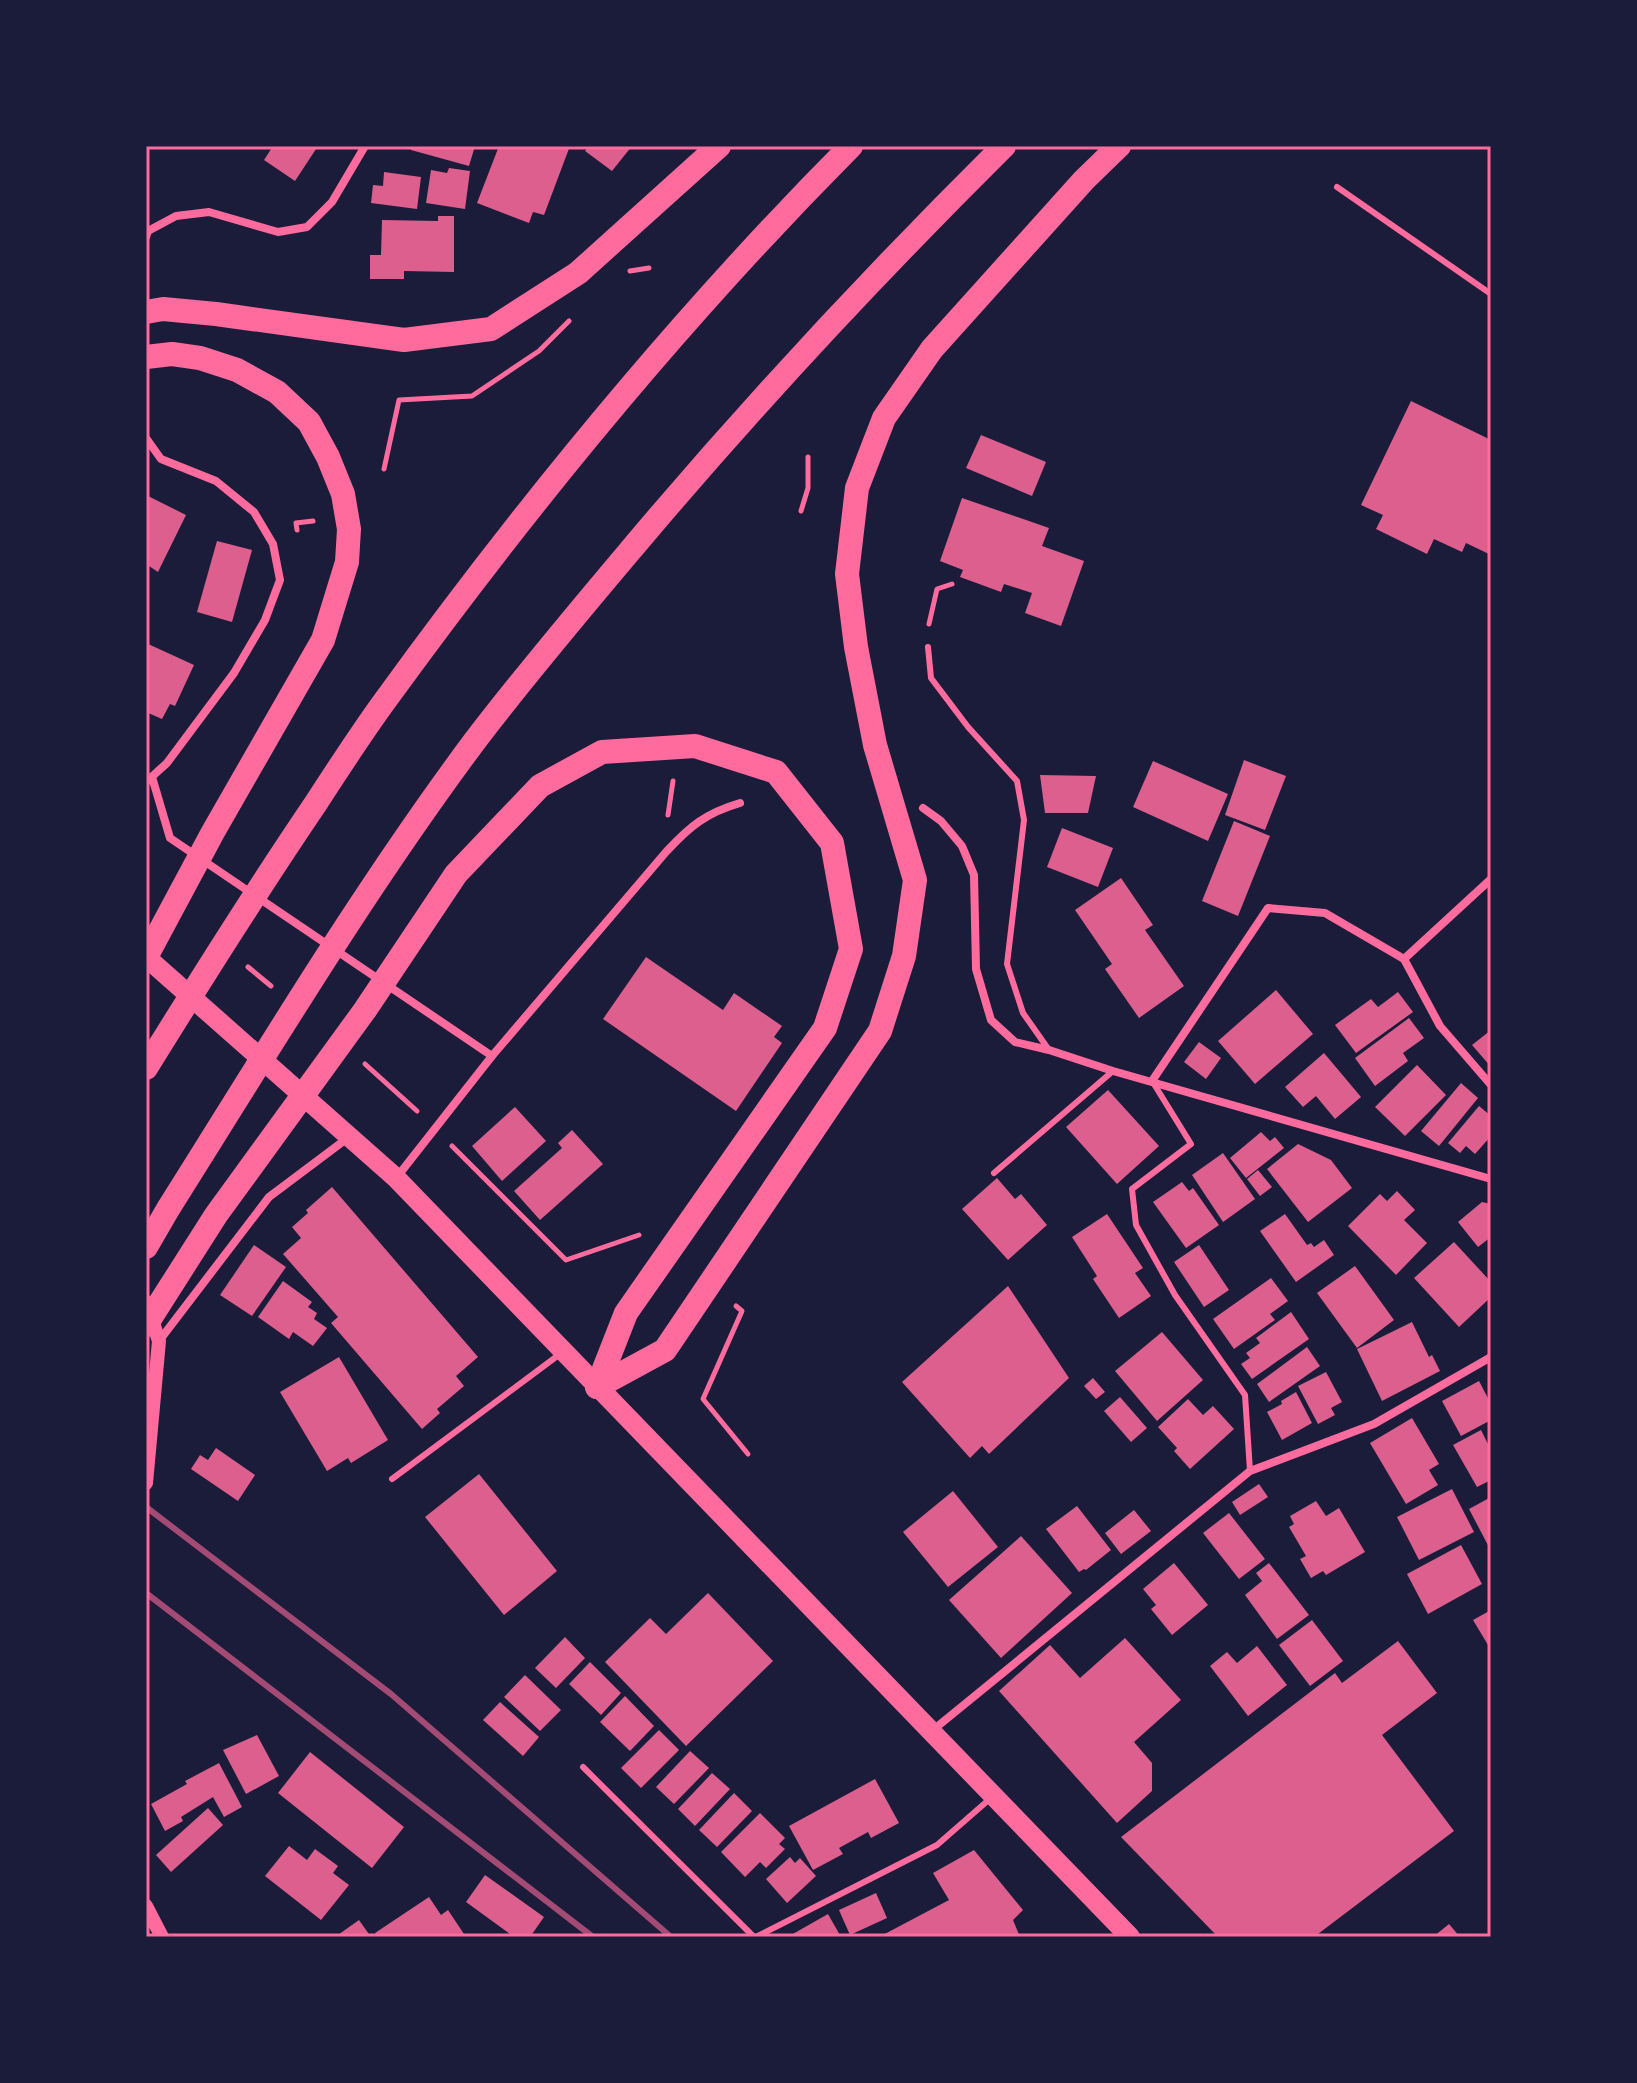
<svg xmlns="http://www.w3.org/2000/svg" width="1637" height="2083" viewBox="0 0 1637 2083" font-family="Commissioner,sans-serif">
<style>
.building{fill:#dd5f8e}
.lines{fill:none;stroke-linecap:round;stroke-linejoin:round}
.path{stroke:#ff6b9d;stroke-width:5}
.service{stroke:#ff6b9d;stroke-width:6}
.minor{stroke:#ff6b9d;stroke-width:8}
.tertiary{stroke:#ff6b9d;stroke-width:14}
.primary{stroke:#ff6b9d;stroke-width:20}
.motorway{stroke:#ff6b9d;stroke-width:24}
.rail{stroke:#a44b75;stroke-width:6}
.neatline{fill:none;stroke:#ff6b9d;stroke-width:3}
</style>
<rect width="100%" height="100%" fill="#1b1b3a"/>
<g class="building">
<polygon points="273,146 318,146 295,181 264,160"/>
<polygon points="412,146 475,146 469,166 411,150"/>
<polygon points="499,146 570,146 544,215 533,212 529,223 477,203"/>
<polygon points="589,146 632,146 612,171 585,151"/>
<polygon points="449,168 470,171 465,209 426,203 431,170 447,173"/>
<polygon points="384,172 421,177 417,209 371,203 373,185 383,186"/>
<polygon points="438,216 454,216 454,272 404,271 404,279 370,279 370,255 381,255 382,220 438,221"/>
<polygon points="1411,401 1491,440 1491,555 1466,543 1462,552 1434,539 1427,554 1376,529 1383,515 1361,505"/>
<polygon points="981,435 1046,462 1032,496 966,468"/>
<polygon points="146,495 186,515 158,572 146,564"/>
<polygon points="962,498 1049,528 1042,546 1084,561 1061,626 1025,613 1032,593 1004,584 1001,592 960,577 963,570 940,561"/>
<polygon points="217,541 252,550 232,622 197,612"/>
<polygon points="146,643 194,665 175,706 170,704 162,719 146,712 148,703 146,702"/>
<polygon points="1244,760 1286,776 1265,830 1225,815"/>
<polygon points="1153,761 1228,794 1208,841 1133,807"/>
<polygon points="1040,775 1096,776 1088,813 1045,813"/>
<polygon points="1234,821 1270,836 1238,916 1202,901"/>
<polygon points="1062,828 1113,848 1098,887 1047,867"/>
<polygon points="1121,878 1153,925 1145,930 1184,986 1139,1018 1105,969 1112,964 1075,910"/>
<polygon points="646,957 723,1010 734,993 782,1026 774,1037 782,1043 736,1111 603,1019"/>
<polygon points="1276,990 1313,1034 1255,1084 1218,1041"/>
<polygon points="1398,992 1413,1012 1356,1053 1335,1025 1371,999 1378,1007"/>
<polygon points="1409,1018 1424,1038 1403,1053 1408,1061 1375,1086 1355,1058"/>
<polygon points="1491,1030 1491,1067 1472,1045"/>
<polygon points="1199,1042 1221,1058 1206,1079 1184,1062"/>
<polygon points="1324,1053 1361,1097 1335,1119 1316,1096 1303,1107 1285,1087"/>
<polygon points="1417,1065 1446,1095 1405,1136 1375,1107"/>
<polygon points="1461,1083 1478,1098 1439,1146 1421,1131"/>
<polygon points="1108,1090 1159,1146 1117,1184 1066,1127"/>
<polygon points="1479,1106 1491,1116 1491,1136 1475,1154 1466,1146 1460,1153 1448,1143"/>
<polygon points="515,1107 546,1141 502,1181 472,1146"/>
<polygon points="572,1130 603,1164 540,1220 514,1191 562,1148 558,1143"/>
<polygon points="1261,1132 1270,1141 1275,1137 1284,1148 1246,1178 1230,1158"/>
<polygon points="1298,1144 1331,1160 1352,1188 1308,1222 1267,1169"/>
<polygon points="1223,1153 1255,1199 1223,1222 1192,1175"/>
<polygon points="1258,1170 1272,1187 1260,1196 1247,1179"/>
<polygon points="997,1178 1015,1199 1021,1194 1047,1225 1008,1260 962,1209"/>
<polygon points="1182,1182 1189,1191 1193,1188 1219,1225 1186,1248 1153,1202"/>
<polygon points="332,1187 478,1357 456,1376 464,1386 437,1409 440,1413 422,1429 331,1323 338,1317 283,1254 301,1238 292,1227 308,1213 306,1210"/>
<polygon points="1397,1191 1415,1210 1404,1220 1427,1243 1396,1275 1348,1226 1380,1194 1387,1201"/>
<polygon points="1482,1202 1491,1204 1491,1237 1478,1247 1458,1222"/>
<polygon points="1107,1214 1143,1268 1135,1273 1151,1296 1119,1318 1093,1279 1097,1276 1072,1237"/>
<polygon points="1285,1214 1307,1245 1311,1243 1314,1247 1324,1240 1334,1255 1296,1282 1260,1231"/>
<polygon points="1454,1242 1491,1282 1491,1297 1459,1327 1414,1278"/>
<polygon points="254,1245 286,1267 252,1316 220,1295"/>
<polygon points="1199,1245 1229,1290 1204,1307 1174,1262"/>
<polygon points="1355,1266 1394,1320 1357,1348 1317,1293"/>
<polygon points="1271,1278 1288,1301 1270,1314 1275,1320 1234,1349 1213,1319"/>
<polygon points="283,1281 312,1302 308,1307 317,1313 314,1319 327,1328 313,1346 293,1332 289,1339 258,1317"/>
<polygon points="1008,1286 1069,1378 989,1454 982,1446 970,1458 902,1382"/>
<polygon points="1291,1312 1309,1339 1252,1379 1241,1364 1250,1358 1246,1353 1260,1343 1256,1338"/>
<polygon points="1412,1322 1429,1357 1432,1355 1440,1371 1382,1401 1357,1349"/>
<polygon points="1162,1332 1203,1380 1157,1421 1115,1371"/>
<polygon points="1307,1347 1320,1366 1269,1402 1257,1384"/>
<polygon points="339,1357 388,1440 351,1463 348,1458 327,1471 280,1392"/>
<polygon points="1326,1372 1342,1402 1331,1408 1335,1415 1318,1424 1298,1386"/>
<polygon points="1093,1378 1105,1392 1096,1399 1084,1386"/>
<polygon points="1479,1381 1491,1404 1491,1420 1461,1436 1442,1401"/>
<polygon points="1296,1392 1312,1423 1282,1440 1267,1412 1282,1404 1281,1401"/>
<polygon points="1120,1397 1147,1428 1131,1442 1104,1411"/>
<polygon points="1188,1399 1203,1415 1213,1406 1234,1429 1190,1469 1174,1451 1177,1448 1158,1427"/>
<polygon points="1412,1418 1439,1464 1429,1470 1438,1485 1406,1504 1370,1443"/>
<polygon points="1481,1430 1488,1444 1491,1442 1491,1480 1477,1487 1453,1445"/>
<polygon points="216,1448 255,1475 238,1501 191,1469 200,1455 208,1460"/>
<polygon points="479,1474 557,1571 504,1615 425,1517"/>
<polygon points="1259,1484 1268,1497 1240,1515 1232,1502"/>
<polygon points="1452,1489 1474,1532 1419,1560 1397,1517"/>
<polygon points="953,1491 998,1547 948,1587 903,1532"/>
<polygon points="1491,1497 1491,1551 1469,1509"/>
<polygon points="1316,1501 1326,1516 1339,1508 1365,1552 1326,1575 1323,1571 1311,1578 1300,1559 1306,1556 1289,1527 1294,1524 1290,1516"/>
<polygon points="1077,1506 1111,1550 1086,1570 1084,1569 1079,1572 1046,1529"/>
<polygon points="1134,1510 1151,1531 1121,1554 1105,1533"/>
<polygon points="1229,1513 1265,1559 1239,1579 1203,1533"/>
<polygon points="1021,1536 1072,1593 1001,1658 949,1600"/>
<polygon points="1461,1545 1482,1584 1428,1614 1407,1574"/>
<polygon points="1174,1563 1208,1605 1172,1635 1151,1609 1156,1605 1143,1589"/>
<polygon points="1269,1563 1309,1615 1277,1639 1245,1595 1262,1581 1256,1573"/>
<polygon points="708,1593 773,1661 686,1746 605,1662 650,1618 666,1634"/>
<polygon points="1491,1610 1491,1650 1473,1620"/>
<polygon points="1312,1620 1343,1661 1310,1686 1279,1645"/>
<polygon points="565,1637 585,1658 556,1688 535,1668"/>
<polygon points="1125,1638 1181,1700 1134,1742 1152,1763 1152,1791 1117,1823 999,1691 1050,1645 1080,1678"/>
<polygon points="1398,1641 1437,1693 1382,1735 1454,1831 1314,1937 1218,1937 1121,1837 1335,1673 1342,1683"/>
<polygon points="1257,1646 1287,1685 1248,1716 1210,1666 1227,1652 1237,1663"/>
<polygon points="590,1662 621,1693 601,1715 569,1684"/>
<polygon points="525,1675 561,1710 540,1731 504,1697"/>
<polygon points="625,1696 654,1726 630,1751 600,1722"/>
<polygon points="500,1702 539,1737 523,1756 483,1720"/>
<polygon points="659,1730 679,1750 641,1788 621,1768"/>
<polygon points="257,1735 279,1776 246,1794 223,1750"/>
<polygon points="690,1751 709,1768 674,1804 656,1787"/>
<polygon points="310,1752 404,1827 372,1868 278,1793"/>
<polygon points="219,1763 242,1807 224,1817 213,1797 181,1817 183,1821 165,1831 151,1804 187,1784 185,1781"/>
<polygon points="712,1773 730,1789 695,1826 678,1809"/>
<polygon points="875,1779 899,1823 871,1838 868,1832 839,1848 843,1854 813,1870 789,1826"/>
<polygon points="734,1793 752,1811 717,1847 699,1830"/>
<polygon points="208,1808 223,1825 171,1872 156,1855"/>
<polygon points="760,1813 785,1838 779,1844 785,1849 766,1868 760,1862 745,1877 721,1852"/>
<polygon points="289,1846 307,1860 315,1849 338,1866 333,1873 349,1885 321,1920 265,1876"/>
<polygon points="974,1850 1023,1910 1013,1920 1020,1937 879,1937 949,1900 933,1873"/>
<polygon points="790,1857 795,1863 800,1858 816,1876 787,1903 766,1879"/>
<polygon points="485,1875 544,1917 530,1937 514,1937 466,1902"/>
<polygon points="876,1893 887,1918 850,1935 839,1910"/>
<polygon points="429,1897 441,1915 448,1910 466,1937 378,1937 375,1933"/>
<polygon points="828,1914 841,1937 793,1937 791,1935"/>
<polygon points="359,1920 371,1937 335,1937"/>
<polygon points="1449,1924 1460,1937 1433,1937"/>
</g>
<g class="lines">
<g class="path">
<polyline points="630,271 649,268"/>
<polyline points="384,469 399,400 472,396 539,351 569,321"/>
<polyline points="801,511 808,488 808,457"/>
<polyline points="297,530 296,523 313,521"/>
<polyline points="929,624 937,589 952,584"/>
<polyline points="668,815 673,781"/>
<polyline points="248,967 271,986"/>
<polyline points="365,1064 417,1111"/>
<polyline points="452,1146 566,1260 639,1235"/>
<polyline points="736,1306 742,1311 703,1399 748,1454"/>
</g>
<g class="service">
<polyline points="1337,187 1491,294"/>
<polyline points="928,647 931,678 968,727 1017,781 1024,820 1007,964 1023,1013 1049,1050"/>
<polyline points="1154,1084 1191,1144 1132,1189 1136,1225 1175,1295 1245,1395 1250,1471"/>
<polyline points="994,1173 1113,1071"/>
<polyline points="392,1479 560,1354"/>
<polyline points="583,1767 754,1937"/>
<polyline points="756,1937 937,1845 992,1797"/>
</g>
<g class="minor">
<polyline points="146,237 148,231 176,216 209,212 278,232 307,227 332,202 365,146"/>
<polyline points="146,438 161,459 216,481 254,512 273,544 280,580 265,620 234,673 167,763 146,782"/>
<polyline points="152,777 170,838 492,1056"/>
<polyline points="923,808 941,821 962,846 974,875 976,969 991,1020 1015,1042 1049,1050 1113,1071 1491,1179"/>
<polyline points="1404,959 1491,879"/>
<polyline points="1152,1081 1268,908 1325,913 1404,959 1440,1026 1491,1085"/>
<path d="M 397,1177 L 492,1056 L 666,852 C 690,826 706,813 740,803"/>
<polyline points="159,1341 269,1197 349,1137"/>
<polyline points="933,1730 1250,1471 1374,1424 1491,1357"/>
</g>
<g class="tertiary">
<polyline points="146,1302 159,1341 146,1483"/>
<polyline points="146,1906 162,1937"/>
</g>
<polyline class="primary" points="146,957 396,1178 1130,1937"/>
<g class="motorway">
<polyline points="146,312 163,309 216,314 404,340 491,329 578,273 719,146"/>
<polyline points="146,357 172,354 200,358 237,370 277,392 309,422 328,457 343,494 349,529 347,562 323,640 213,832 146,957"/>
<path d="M 146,1068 C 201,979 257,890 316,803 C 338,769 360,735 384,702 C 526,506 680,318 851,146"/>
<path d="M 146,1247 L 168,1209 C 267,1052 363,891 474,742 C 525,675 580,610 634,546 C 751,407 875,274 1004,146"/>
<polyline points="146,1325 216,1215 365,1010 456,874 540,786 602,752 695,746 776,772 832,843 851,949 825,1028 626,1313 597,1387"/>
<polyline points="597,1387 665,1350 880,1031 904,956 915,880 875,745 856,647 847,574 857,488 884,418 932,349 1084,180 1119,146"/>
</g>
<g class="rail">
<polyline points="146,1507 391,1694 671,1937"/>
<polyline points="146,1593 593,1937"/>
</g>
</g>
<rect width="1637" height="2083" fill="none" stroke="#1b1b3a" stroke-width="296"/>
<rect x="148" y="148" width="1341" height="1787" class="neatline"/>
</svg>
